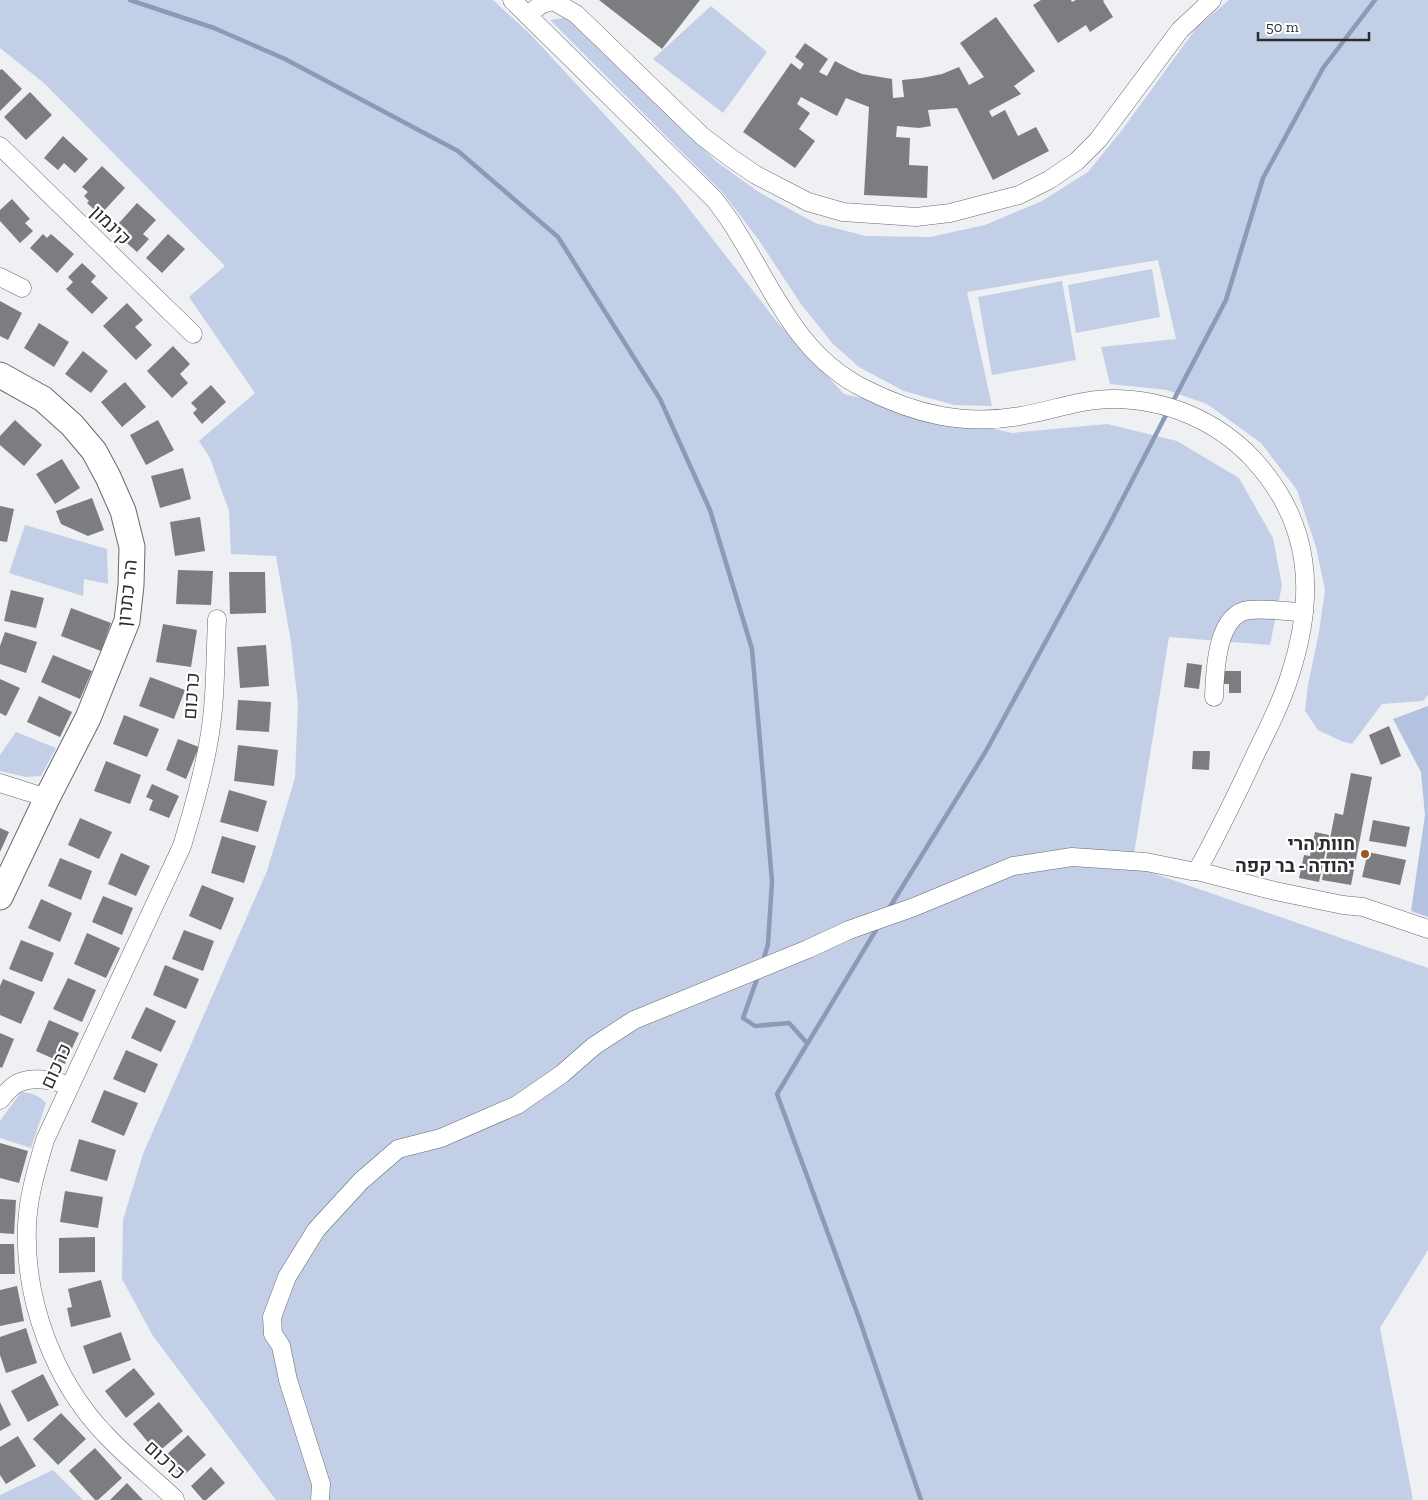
<svg xmlns="http://www.w3.org/2000/svg" width="1428" height="1500" viewBox="0 0 1428 1500" font-family="'Zilla Slab',Heebo,serif">
<style>
.green{fill:#c2cfe6}
.forest{fill:#b2c2df}
.lines{fill:none;stroke-linecap:round;stroke-linejoin:round}
.stream{stroke:#8b9ab6;stroke-width:4.5}
.building{fill:#7b7d80}
.street-casing{stroke:#67696c;stroke-width:19}
.secondary-casing{stroke:#67696c;stroke-width:27}
.street{stroke:#fff;stroke-width:18}
.secondary{stroke:#fff;stroke-width:25}
.poi-dot{fill:#9a5627;stroke:#fff;stroke-width:2}
.labels{text-anchor:middle;dominant-baseline:central;stroke-width:4.5;stroke-linejoin:round;paint-order:stroke}
.street-label{font-size:19px;fill:#2c2c2d;stroke:#fff}
.poi-label{font-size:19px;font-weight:bold;fill:#2c2c2d;stroke:#fff;text-anchor:end}
</style>
<rect width="100%" height="100%" fill="#eef0f4"/>
<g class="green">
<polygon points="0,0 493,0 531,35 676,192 778,323 844,394 1012,433 1107,424 1177,441 1239,478 1273,538 1282,585 1270,645 1169,637 1132,866 1428,968 1428,1250 1380,1328 1413,1500 276,1500 153,1336 122,1279 123,1220 143,1154 267,871 295,778 298,704 291,642 276,556 231,554 229,511 210,458 199,441 255,393 189,297 225,266 44,83 0,48"/>
<polygon points="1229,0 1428,0 1428,695 1423,701 1382,704 1352,744 1341,741 1318,730 1305,711 1308,685 1319,632 1325,590 1316,547 1297,490 1261,443 1207,404 1167,390 1110,384 1101,347 1176,339 1158,260 967,292 992,406 954,405 904,391 859,367 833,344 801,304 758,239 724,194 550,20 563,18 573,23 717,162 760,193 815,223 866,236 930,237 985,225 1042,201 1088,172 1122,130 1197,27"/>
<polygon points="711,6 767,52 723,113 653,59"/>
<polygon points="1152,269 1160,317 1076,333 1068,285"/>
<polygon points="1062,281 1076,360 992,375 978,297"/>
<polygon points="25,525 107,549 108,584 84,579 83,596 9,573"/>
<polygon points="16,732 56,748 41,776 26,777 0,771 0,755"/>
<path d="M 21,1092 C 32,1093 38,1095 46,1103 L 31,1148 L 0,1138 L 0,1121 Z"/>
<polygon points="53,1470 83,1500 0,1500 0,1495"/>
</g>
<polygon class="forest" points="1428,706 1428,917 1411,911 1425,815 1421,772 1393,719"/>
<g class="lines">
<g class="stream">
<polyline points="130,0 214,28 285,59 458,151 558,237 660,399 710,510 752,649 772,881 768,944 763,961"/>
<polyline points="1171,405 1226,300 1263,178 1323,68 1375,0"/>
<polyline points="888,910 986,751 1107,529 1168,411"/>
<polyline points="879,925 777,1094 860,1321 921,1500"/>
<polyline points="758,976 743,1018 755,1026 789,1023 807,1043"/>
</g>
</g>
<g class="building">
<polygon points="599,0 700,0 662,49"/>
<polygon points="1041,0 1071,0 1072,2 1076,0 1104,0 1103,1 1113,17 1090,32 1086,25 1058,43 1033,5"/>
<polygon points="996,17 1035,71 1014,86 1021,94 989,111 992,117 1005,110 1018,136 1036,127 1049,151 993,180 957,108 928,110 931,126 919,128 897,126 896,137 910,138 909,165 928,166 927,198 864,195 869,107 846,98 837,116 801,97 797,104 810,113 799,129 815,141 795,168 743,132 791,63 800,70 804,64 795,57 805,43 828,59 819,72 827,76 835,61 850,69 862,74 892,79 893,98 904,97 902,80 922,78 942,74 959,67 969,85 984,77 960,43"/>
<polygon points="2,69 22,89 0,111 0,70"/>
<polygon points="30,92 52,115 26,140 4,117"/>
<polygon points="63,136 88,159 75,173 64,163 58,170 44,158"/>
<polygon points="102,166 125,188 100,215 87,203 89,201 84,196 88,192 82,187"/>
<polygon points="12,199 30,219 25,223 33,231 20,243 0,221 0,210"/>
<polygon points="137,203 156,220 143,234 149,239 137,252 121,238 128,231 119,223"/>
<polygon points="43,234 47,238 51,234 74,254 57,273 30,248"/>
<polygon points="168,234 185,249 162,273 146,258"/>
<polygon points="82,263 96,276 91,282 108,298 92,314 66,289 73,282 68,277"/>
<polygon points="0,301 22,313 8,340 0,336"/>
<polygon points="127,303 143,320 135,327 152,345 136,360 103,326"/>
<polygon points="39,323 69,342 54,367 24,348"/>
<polygon points="173,346 190,364 180,374 188,383 172,398 147,371"/>
<polygon points="83,351 108,371 91,393 65,374"/>
<polygon points="125,382 146,407 122,427 101,402"/>
<polygon points="211,385 226,402 202,424 193,413 197,409 191,403"/>
<polygon points="15,420 42,445 24,466 0,445 0,436"/>
<polygon points="158,420 174,450 146,465 130,435"/>
<polygon points="62,459 80,488 55,504 36,474"/>
<polygon points="183,468 191,499 160,508 151,476"/>
<polygon points="92,498 104,530 88,536 61,524 56,511"/>
<polygon points="0,506 14,509 7,542 0,541"/>
<polygon points="200,517 205,551 175,556 170,522"/>
<polygon points="178,570 213,571 211,605 176,604"/>
<polygon points="229,572 265,572 266,613 230,614"/>
<polygon points="11,590 44,598 36,628 4,621"/>
<polygon points="71,608 111,623 101,651 61,636"/>
<polygon points="163,624 197,630 191,667 156,662"/>
<polygon points="5,632 37,642 26,673 0,664 0,646"/>
<polygon points="266,645 269,686 240,688 237,647"/>
<polygon points="53,655 92,671 80,699 41,682"/>
<polygon points="1187,663 1202,665 1199,689 1184,687"/>
<polygon points="1223,671 1241,671 1241,693 1229,693 1229,684 1223,684"/>
<polygon points="150,677 185,690 174,719 139,706"/>
<polygon points="0,679 20,688 6,716 0,713"/>
<polygon points="39,696 72,712 60,737 27,722"/>
<polygon points="238,700 271,702 269,732 236,730"/>
<polygon points="124,715 159,729 147,757 113,744"/>
<polygon points="1389,726 1401,756 1381,765 1369,735"/>
<polygon points="178,739 199,747 186,779 166,770"/>
<polygon points="238,745 278,750 274,786 234,781"/>
<polygon points="1193,751 1210,751 1209,770 1192,769"/>
<polygon points="106,761 141,775 130,804 94,791"/>
<polygon points="1351,773 1372,777 1351,885 1322,880 1335,813 1343,815"/>
<polygon points="152,784 179,796 169,818 149,810 153,800 146,797"/>
<polygon points="229,790 267,801 258,832 220,822"/>
<polygon points="80,818 112,832 99,859 68,845"/>
<polygon points="1373,820 1410,827 1406,847 1369,841"/>
<polygon points="0,828 9,832 0,852"/>
<polygon points="1315,832 1329,835 1319,882 1299,878 1304,855 1310,856"/>
<polygon points="222,836 256,846 244,883 211,873"/>
<polygon points="1368,852 1406,860 1400,885 1362,877"/>
<polygon points="121,853 150,866 136,896 108,884"/>
<polygon points="60,858 92,871 81,900 48,886"/>
<polygon points="202,885 234,898 221,930 189,916"/>
<polygon points="103,896 133,908 122,935 92,922"/>
<polygon points="41,899 72,913 60,942 28,928"/>
<polygon points="184,930 214,941 203,971 172,959"/>
<polygon points="87,933 120,948 106,978 74,964"/>
<polygon points="21,940 54,953 42,982 9,969"/>
<polygon points="165,965 199,979 186,1009 153,995"/>
<polygon points="68,978 96,990 82,1022 53,1009"/>
<polygon points="3,979 35,992 21,1024 0,1015 0,986"/>
<polygon points="146,1007 176,1021 161,1052 131,1038"/>
<polygon points="49,1020 79,1033 65,1064 36,1051"/>
<polygon points="0,1033 14,1039 2,1068 0,1067"/>
<polygon points="126,1050 158,1064 145,1093 113,1079"/>
<polygon points="104,1090 138,1103 124,1136 91,1122"/>
<polygon points="79,1139 116,1150 107,1181 70,1171"/>
<polygon points="0,1143 28,1151 19,1183 0,1178"/>
<polygon points="65,1191 103,1197 98,1228 60,1222"/>
<polygon points="0,1199 16,1200 14,1234 0,1233"/>
<polygon points="95,1237 95,1272 59,1273 59,1238"/>
<polygon points="0,1244 14,1244 15,1274 0,1274"/>
<polygon points="101,1280 111,1317 71,1327 67,1308 72,1307 68,1289"/>
<polygon points="17,1286 24,1321 0,1326 0,1290"/>
<polygon points="26,1328 37,1363 6,1373 0,1355 0,1337"/>
<polygon points="121,1332 131,1360 93,1374 83,1346"/>
<polygon points="134,1368 155,1394 126,1418 105,1391"/>
<polygon points="43,1374 59,1405 28,1422 11,1391"/>
<polygon points="0,1402 11,1425 0,1431"/>
<polygon points="159,1402 183,1431 157,1453 133,1424"/>
<polygon points="61,1413 86,1439 58,1465 33,1439"/>
<polygon points="188,1435 206,1455 182,1477 164,1457"/>
<polygon points="18,1436 36,1466 6,1484 0,1475 0,1447"/>
<polygon points="95,1448 122,1478 98,1500 95,1500 69,1471"/>
<polygon points="211,1467 225,1483 206,1500 203,1500 191,1486"/>
<polygon points="127,1483 143,1500 110,1500"/>
</g>
<g class="lines">
<defs>
<g id="street">
<path d="M 512,0 L 715,200 C 723,211 731,221 737,232 C 774,291 798,356 865,389 C 915,414 963,426 1020,416 C 1051,411 1081,399 1113,399 C 1165,399 1216,420 1252,458 C 1312,522 1316,595 1290,675 C 1282,701 1269,727 1257,751 C 1238,792 1219,831 1197,871"/>
<polyline points="527,15 542,4 553,1 576,14 702,136 731,158 756,175 808,202 843,212 916,217 950,213 1019,195 1049,180 1077,161 1098,140 1180,30 1212,0"/>
<polyline points="0,146 193,334"/>
<polyline points="0,277 22,288"/>
<path d="M 1214,697 C 1215,672 1216,614 1249,610 C 1267,608 1286,612 1304,612"/>
<polyline points="0,783 47,798"/>
<path d="M 0,1100 C 5,1094 11,1086 18,1083 C 35,1076 54,1080 70,1086"/>
<path d="M 175,1499 C 152,1477 126,1457 105,1434 C 54,1381 24,1300 27,1226 C 28,1196 37,1168 45,1140 L 182,846 C 192,813 202,779 208,745 C 216,704 215,661 217,619"/>
<polyline points="320,1500 321,1484 288,1380 281,1346 273,1334 272,1317 287,1277 316,1230 361,1181 398,1149 441,1138 517,1105 562,1074 594,1046 634,1020 808,949 849,930 914,907 1013,866 1072,857 1146,862 1191,871 1197,871 1275,891 1343,905 1363,907 1428,929"/>
</g>
<polyline id="secondary" points="0,375 43,399 72,425 94,451 108,477 123,511 132,547 131,585 127,621 88,718 47,798 0,897"/>
</defs>
<use href="#street" class="street-casing"/>
<use href="#secondary" class="secondary-casing"/>
<use href="#street" class="street"/>
<use href="#secondary" class="secondary"/>
</g>
<circle class="poi-dot" cx="1365" cy="854" r="5"/>
<g class="labels">
<g class="street-label">
<text transform="translate(111 225) rotate(44)">קינמון</text>
<text transform="translate(127 593) rotate(-84)">הר כתרון</text>
<text transform="translate(191 696) rotate(-86)">כרכום</text>
<text transform="translate(56 1066) rotate(-65)">כרכום</text>
<text transform="translate(165 1460) rotate(43)">כרכום</text>
</g>
<g class="poi-label">
<text x="1355" y="843">חוות הרי<tspan x="1355" dy="22">יהודה - בר קפה</tspan></text>
</g>
</g>
<path d="M1258 32v8h111v-8" fill="none" stroke="#2c2c2d" stroke-width="2.5"/>
<text x="1266" y="32" font-size="15" fill="#2c2c2d" stroke="#ffffff" stroke-width="4" paint-order="stroke">50 m</text>
</svg>
